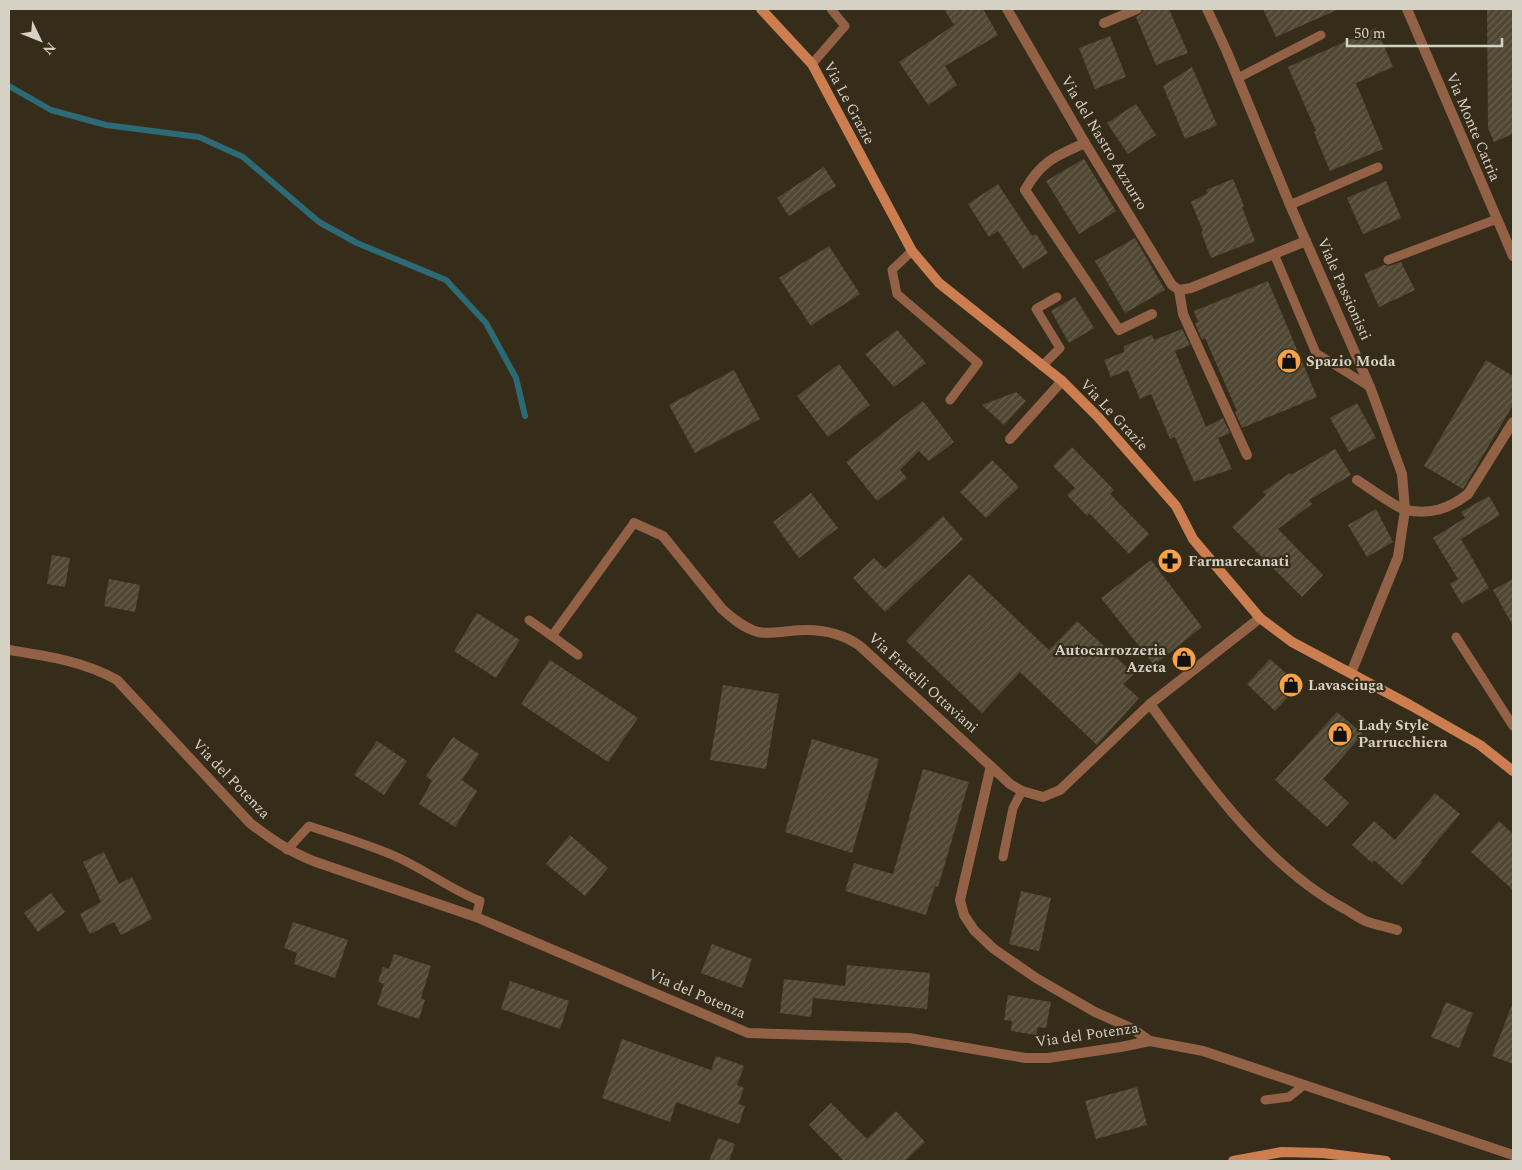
<svg xmlns="http://www.w3.org/2000/svg" width="1522" height="1170" viewBox="0 0 1522 1170" font-family="Spectral,serif">
<style>
.lines{fill:none;stroke-linecap:round;stroke-linejoin:round}
.stream{stroke:#2c6a76;stroke-width:6}
.building{fill:url(#building-hatch)}
.service{stroke:#936246;stroke-width:9}
.pedestrian{stroke:#936246;stroke-width:10}
.minor{stroke:#936246;stroke-width:10}
.secondary{stroke:#cc7e50;stroke-width:10}
.labels{text-anchor:middle;dominant-baseline:central;stroke-width:4.5;stroke-linejoin:round;paint-order:stroke}
.street-label{font-size:15px;fill:#d6d1c5;stroke:#352d19}
.poi-label{font-size:15px;font-weight:bold;fill:#d6d1c5;stroke:#352d19;text-anchor:start}
</style>
<defs>
<pattern id="building-hatch" width="6" height="6" patternUnits="userSpaceOnUse" patternTransform="scale(1.25)"><rect width="6" height="6" fill="#504733"/><path d="M-1 1l2-2M0 6l6-6M5 7l2-2" fill="none" stroke="#68604f"/></pattern>
</defs>
<rect width="100%" height="100%" fill="#352d19"/>
<g class="lines">
<polyline class="stream" points="9,86 51,110 106,125 199,137 243,157 319,222 357,243 446,280 486,323 516,378 525,416"/>
</g>
<g class="building">
<polygon points="944,9 983,9 998,35 945,66 957,85 928,105 899,62 954,25"/>
<polygon points="1144,9 1169,9 1188,53 1156,65 1136,17 1142,13"/>
<polygon points="1263,9 1339,9 1276,37"/>
<polygon points="1487,9 1513,9 1513,134 1494,142 1488,128"/>
<polygon points="1376,28 1393,67 1356,83 1383,149 1330,171 1314,132 1316,131 1288,67"/>
<polygon points="1110,36 1126,77 1095,89 1079,48"/>
<polygon points="1192,67 1217,125 1185,139 1163,86"/>
<polygon points="1136,104 1156,135 1128,154 1107,123"/>
<polygon points="1084,159 1116,211 1079,234 1046,181"/>
<polygon points="824,167 836,186 789,216 777,198"/>
<polygon points="1233,179 1244,206 1242,207 1255,241 1211,258 1201,232 1203,231 1191,202 1208,193 1206,190"/>
<polygon points="1386,181 1401,218 1363,234 1347,198"/>
<polygon points="998,184 1032,236 1036,234 1048,253 1023,269 998,231 989,237 968,204"/>
<polygon points="1135,238 1165,290 1125,313 1095,261"/>
<polygon points="829,246 860,294 829,314 829,313 811,326 779,278"/>
<polygon points="1401,262 1415,290 1379,307 1364,274 1384,265 1390,266"/>
<polygon points="1268,281 1317,397 1242,428 1235,412 1237,411 1205,338 1202,340 1195,323 1198,322 1194,311"/>
<polygon points="1075,297 1094,328 1069,343 1051,311"/>
<polygon points="1182,329 1190,345 1175,351 1206,427 1223,418 1230,433 1218,438 1232,469 1194,482 1175,437 1170,439 1151,394 1140,399 1128,370 1111,377 1104,360 1124,352 1124,346 1152,335 1154,340"/>
<polygon points="897,330 926,363 894,387 865,354"/>
<polygon points="1486,360 1513,376 1513,405 1463,489 1424,466"/>
<polygon points="839,364 870,405 828,437 797,396"/>
<polygon points="734,370 760,419 695,453 669,405"/>
<polygon points="1016,392 1026,401 1004,425 982,405"/>
<polygon points="923,401 954,442 929,461 919,451 900,470 907,478 877,501 846,462"/>
<polygon points="1357,403 1376,438 1349,452 1330,418"/>
<polygon points="1072,447 1114,490 1110,494 1149,534 1129,554 1089,513 1087,516 1067,495 1075,488 1053,466"/>
<polygon points="1335,449 1351,475 1309,500 1312,504 1278,529 1323,575 1302,597 1232,527 1266,495 1263,492 1290,473 1291,475"/>
<polygon points="992,460 1019,487 986,518 960,492"/>
<polygon points="811,493 838,528 799,558 773,522"/>
<polygon points="1489,496 1500,515 1461,539 1489,588 1462,604 1450,584 1458,579 1433,538 1465,518 1461,512"/>
<polygon points="1376,509 1393,542 1367,557 1348,525"/>
<polygon points="943,516 963,539 885,612 853,578 874,558 885,569"/>
<polygon points="52,555 70,558 65,587 47,584"/>
<polygon points="1151,560 1202,627 1154,665 1101,598"/>
<polygon points="969,574 1049,650 1077,621 1134,674 1123,684 1139,698 1097,745 1020,672 982,713 906,641"/>
<polygon points="109,579 140,585 135,612 104,606"/>
<polygon points="1513,579 1513,626 1493,590"/>
<polygon points="477,613 520,640 496,678 454,651"/>
<polygon points="1270,659 1299,685 1275,711 1247,684"/>
<polygon points="550,660 638,718 608,762 521,704"/>
<polygon points="723,685 779,694 766,769 710,760"/>
<polygon points="1337,712 1363,734 1323,779 1349,803 1327,827 1275,780"/>
<polygon points="453,737 479,754 462,780 477,791 455,827 419,804 432,781 426,776"/>
<polygon points="812,739 879,759 852,853 785,832"/>
<polygon points="377,741 407,761 384,795 354,775"/>
<polygon points="923,769 969,782 938,887 935,886 926,915 845,891 854,863 893,874"/>
<polygon points="1435,793 1460,814 1421,861 1422,863 1402,885 1374,860 1372,863 1352,845 1374,821 1395,840"/>
<polygon points="1499,821 1513,834 1513,890 1471,852"/>
<polygon points="570,835 608,868 585,896 546,864"/>
<polygon points="104,852 119,884 132,877 152,919 121,935 114,922 90,934 80,914 101,902 83,862"/>
<polygon points="1021,891 1051,898 1039,951 1009,944"/>
<polygon points="51,893 65,912 38,932 24,913"/>
<polygon points="293,922 348,940 335,978 294,964 297,953 284,948"/>
<polygon points="712,944 752,959 742,988 701,973"/>
<polygon points="394,954 431,966 421,998 425,1000 419,1019 377,1005 384,984 378,982 383,967 389,969"/>
<polygon points="847,965 930,973 927,1009 813,998 811,1017 780,1013 784,979 845,986"/>
<polygon points="510,981 569,1001 560,1029 501,1009"/>
<polygon points="1008,995 1051,1002 1046,1028 1038,1027 1036,1035 1011,1031 1012,1021 1004,1020"/>
<polygon points="1446,1002 1473,1013 1459,1048 1431,1037"/>
<polygon points="1512,1005 1513,1005 1513,1064 1492,1056"/>
<polygon points="622,1039 711,1070 716,1056 744,1066 737,1085 744,1088 738,1104 745,1106 739,1124 676,1102 670,1122 602,1098"/>
<polygon points="1137,1087 1147,1125 1096,1139 1085,1101"/>
<polygon points="831,1103 867,1139 896,1111 925,1142 905,1161 844,1161 809,1125"/>
<polygon points="718,1138 735,1144 729,1161 709,1161"/>
</g>
<g class="lines">
<g class="service">
<polyline points="812,64 845,26 831,9"/>
<polyline points="1238,78 1321,35"/>
<polyline points="1290,205 1378,167"/>
<polyline points="912,251 892,270 897,294 978,363 950,400"/>
<polyline points="1274,254 1316,353 1370,387"/>
<polyline points="1388,260 1497,219"/>
<polyline points="1042,366 1060,348 1036,309 1057,297"/>
<polyline points="529,620 552,636"/>
<polyline points="1456,637 1513,726"/>
<polyline points="578,655 552,636 634,523"/>
<path d="M 287,850 L 309,826 C 339,836 371,845 399,858 C 427,871 452,890 480,901 L 476,917"/>
<polyline points="1003,857 1013,808 1022,791"/>
<polyline points="1265,1100 1289,1097 1304,1085"/>
</g>
<polyline class="pedestrian" points="1468,494 1513,422"/>
<g class="minor">
<polyline points="1007,9 1085,143 1172,285 1179,290 1191,288 1306,241"/>
<polyline points="1207,9 1227,52 1290,205 1370,387 1402,474 1405,510 1398,557 1351,673"/>
<polyline points="1407,9 1513,256"/>
<polyline points="1104,23 1137,9"/>
<path d="M 1085,143 C 1056,156 1041,161 1025,190 L 1119,330 L 1152,314"/>
<polyline points="1179,290 1183,314 1247,455"/>
<polyline points="1010,439 1062,381"/>
<path d="M 1357,480 C 1367,486 1396,508 1406,510 C 1430,515 1449,509 1468,494"/>
<path d="M 634,523 L 663,536 L 722,609 C 733,619 744,628 758,632 C 769,634 779,632 790,631 C 815,628 839,631 860,646 L 1010,784 L 1022,791 L 1043,797 L 1060,790 L 1150,704 L 1260,618"/>
<path d="M 9,650 C 47,656 83,661 117,680 L 250,823 C 272,840 287,850 313,861 L 476,917 L 748,1033 L 909,1038 L 1025,1058 L 1048,1058 L 1121,1047 L 1150,1041 L 1203,1051 L 1513,1155"/>
<path d="M 1150,704 C 1203,777 1264,866 1345,909 C 1352,913 1360,919 1368,922 C 1377,925 1388,927 1397,930"/>
<polyline points="991,766 960,900 964,915 974,930 994,949 1036,978 1095,1012 1133,1029 1150,1041"/>
</g>
<g class="secondary">
<polyline points="761,9 812,64 912,251 939,283 1062,381 1098,417 1176,506 1193,539 1260,618 1292,642 1410,705 1480,745 1513,771"/>
<polyline points="1233,1161 1282,1152 1323,1153 1386,1161"/>
</g>
</g>
<defs>
<symbol id="shop-disc" viewBox="-11 -11 22 22"><circle r="9.5" fill="#f7a149" stroke="#352d19"/><path d="M-5-2.5h2.3a2.7 3.5 0 0 1 5.4 0H5L5.5 6h-11ZM-1.5-2.5h3a1.5 2.3 0 0 0-3 0Z" fill="#111"/></symbol>
<symbol id="pharmacy-disc" viewBox="-11 -11 22 22"><circle r="9.5" fill="#f7a149" stroke="#352d19"/><path d="M-2-6h4v4h4v4h-4v4h-4v-4h-4v-4h4Z" fill="#111"/></symbol>
</defs>
<g fill-rule="evenodd">
<use href="#shop-disc" x="1275" y="347" width="28" height="28"/>
<use href="#pharmacy-disc" x="1156" y="547" width="28" height="28"/>
<use href="#shop-disc" x="1170" y="645" width="28" height="28"/>
<use href="#shop-disc" x="1277" y="671" width="28" height="28"/>
<use href="#shop-disc" x="1326" y="720" width="28" height="28"/>
</g>
<g class="labels">
<g class="street-label">
<text transform="translate(849 103) rotate(62)">Via Le Grazie</text>
<text transform="translate(1473 127) rotate(67)">Via Monte Catria</text>
<text transform="translate(1104 143) rotate(59)">Via del Nastro Azzurro</text>
<text transform="translate(1344 289) rotate(66)">Viale Passionisti</text>
<text transform="translate(1114 415) rotate(47)">Via Le Grazie</text>
<text transform="translate(923 683) rotate(42)">Via Fratelli Ottaviani</text>
<text transform="translate(231 779) rotate(46)">Via del Potenza</text>
<text transform="translate(697 994) rotate(23)">Via del Potenza</text>
<text transform="translate(1087 1035) rotate(-8)">Via del Potenza</text>
</g>
<g class="poi-label">
<text x="1306" y="361">Spazio Moda</text>
<text x="1188" y="561">Farmarecanati</text>
<text x="1166" y="650" text-anchor="end">Autocarrozzeria<tspan x="1166" dy="17">Azeta</tspan></text>
<text x="1308" y="685">Lavasciuga</text>
<text x="1358" y="725">Lady Style<tspan x="1358" dy="17">Parrucchiera</tspan></text>
</g>
</g>
<rect width="1522" height="1170" fill="none" stroke="#d6d1c5" stroke-width="20"/>
<g transform="translate(40 40) rotate(133)" stroke="#352d19" stroke-width="4" paint-order="stroke">
<path d="M0-4L9 19L0 12L-9 19Z" fill="#d6d1c5"/>
<text y="-8" font-size="14" font-weight="bold" text-anchor="middle" fill="#d6d1c5">N</text>
</g>
<path d="M1347 38v8h155v-8" fill="none" stroke="#d6d1c5" stroke-width="2.5"/>
<text x="1354" y="38" font-size="15" fill="#d6d1c5" stroke="#352d19" stroke-width="4" paint-order="stroke">50 m</text>
</svg>
